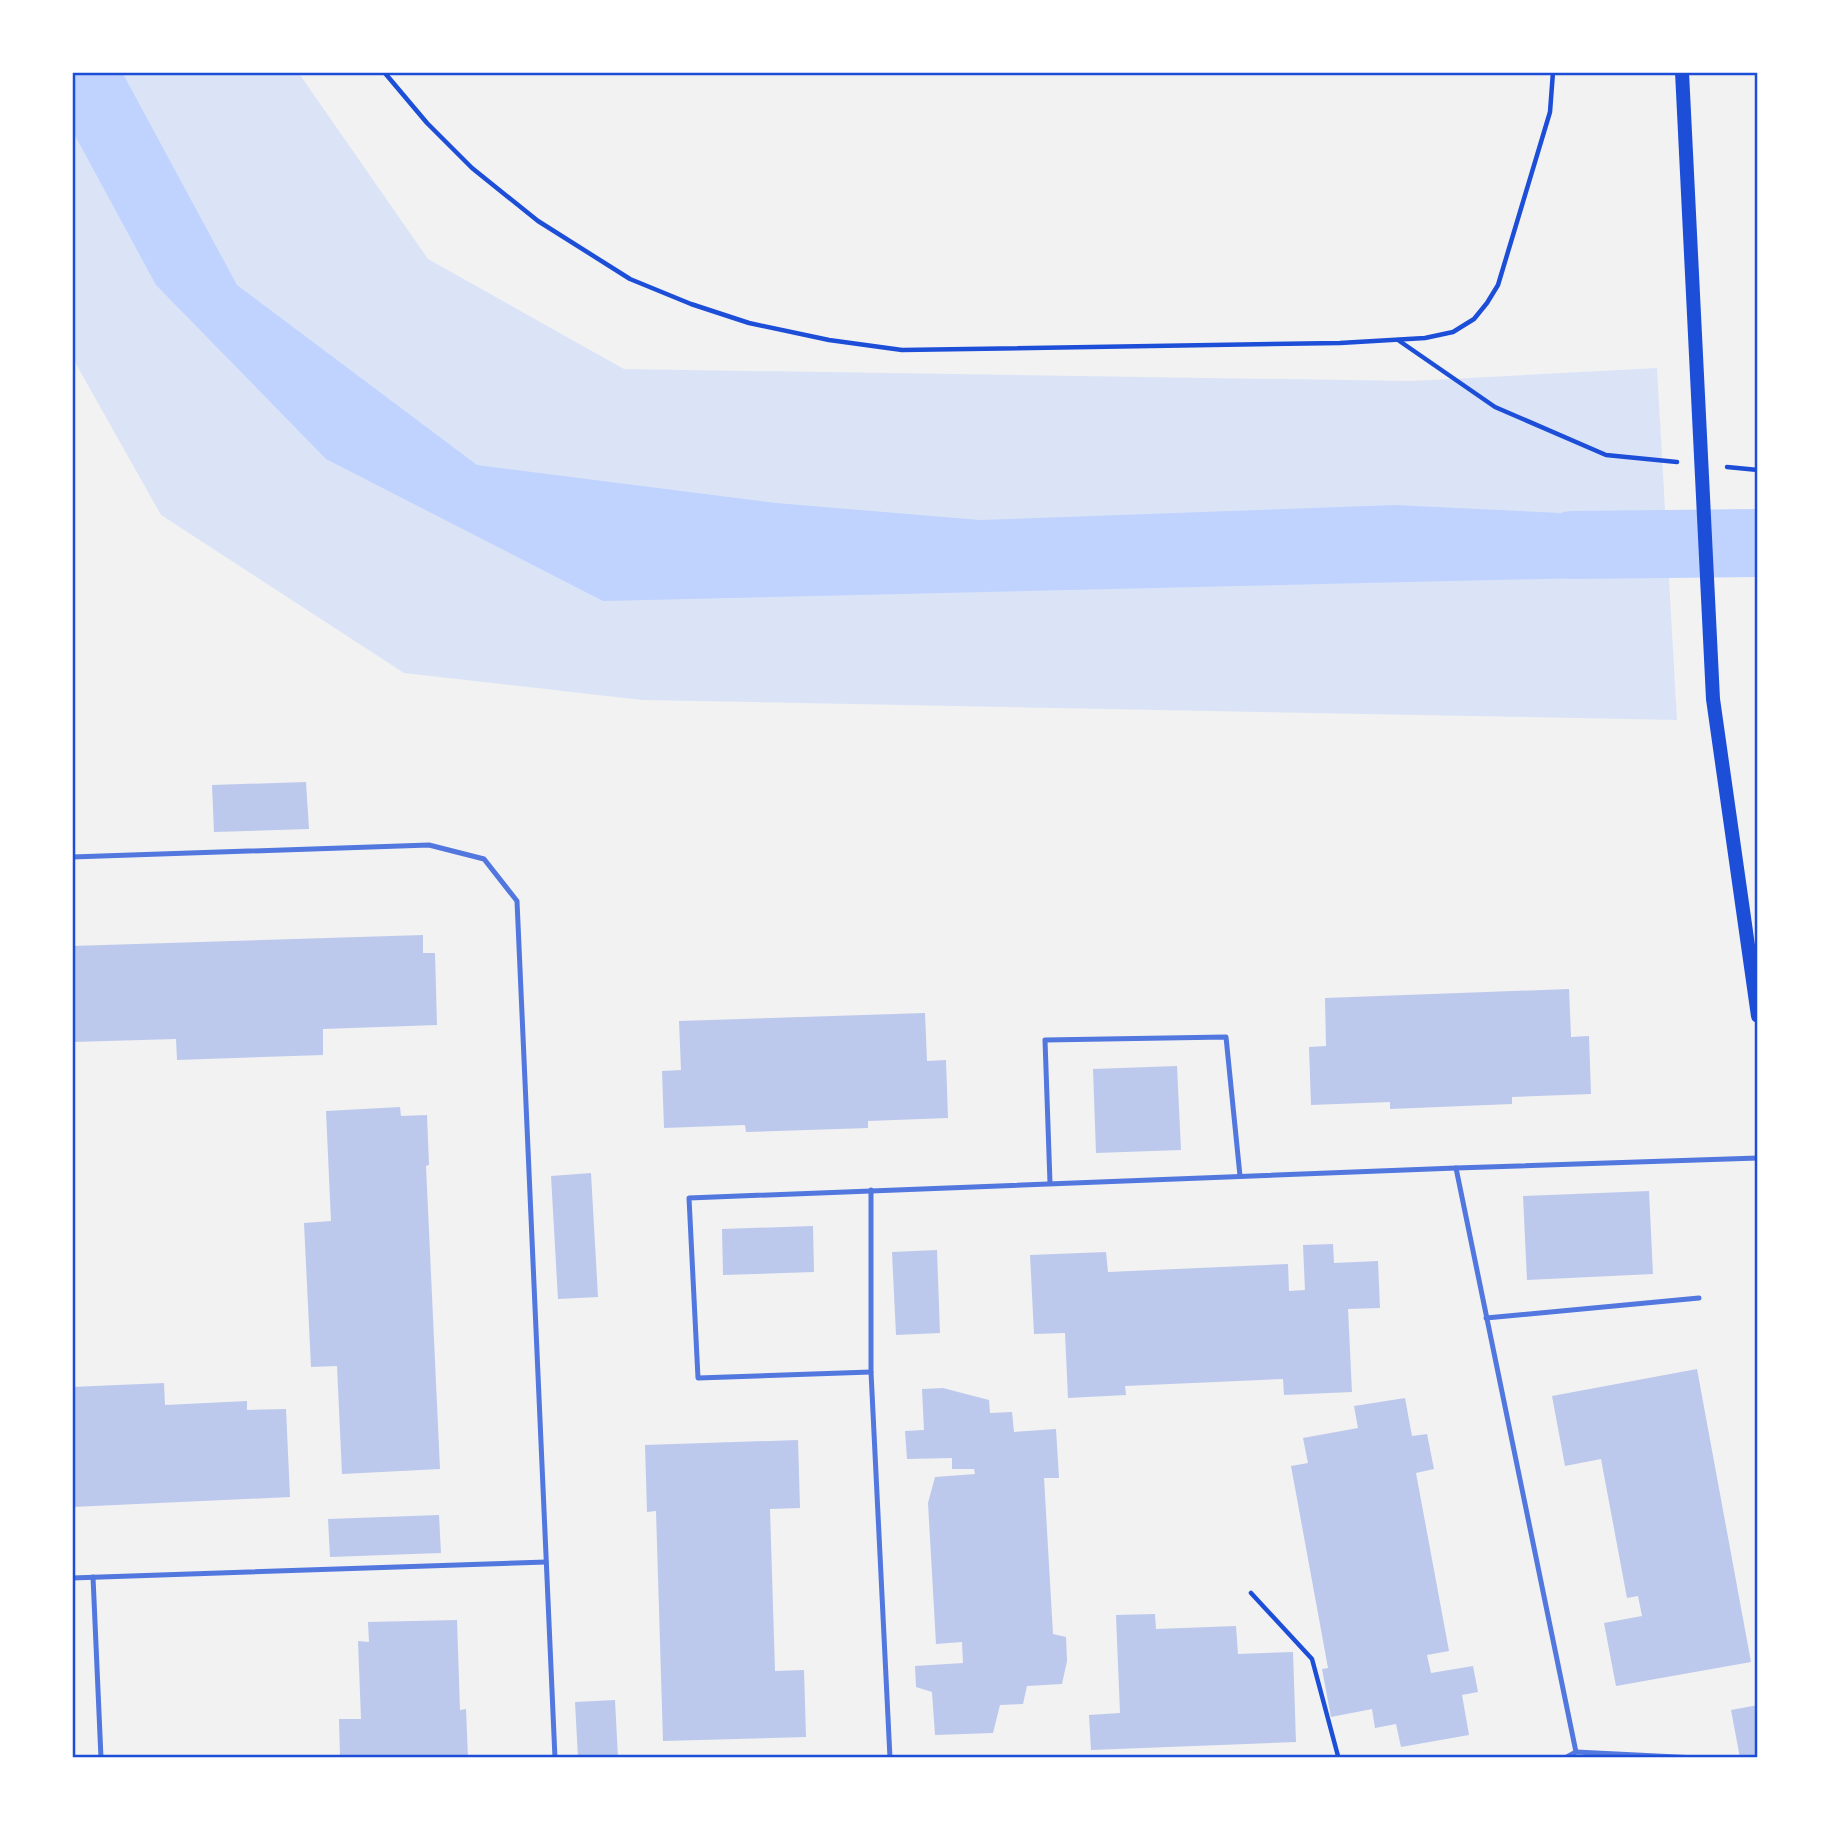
<svg xmlns="http://www.w3.org/2000/svg" width="1830" height="1830" viewBox="0 0 1830 1830" font-family="'Alegreya Sans',sans-serif">
<style>
.green{fill:#dbe4f7}
.water{fill:#bfd3fe}
.lines{fill:none;stroke-linecap:round;stroke-linejoin:round}
.river{stroke:#bfd3fe;stroke-width:68}
.building{fill:#bdc9ec}
.path{stroke:#1d4ed8;stroke-width:4.5}
.service{stroke:#5277de;stroke-width:5}
.secondary{stroke:#1d4ed8;stroke-width:14}
.neatline{fill:none;stroke:#1d4ed8;stroke-width:2.5}
</style>
<rect width="100%" height="100%" fill="#f2f2f2"/>
<polygon class="green" points="72,72 298,72 428,259 624,369 1411,381 1657,368 1677,720 642,700 404,673 161,515 72,357"/>
<polygon class="water" points="72,72 122,72 237,285 477,465 776,503 980,520 1395,505 1665,518 1669,576 603,601 326,459 156,285 72,130"/>
<g class="lines">
<polyline class="river" points="1572,545 1758,543"/>
</g>
<g class="building">
<polygon points="306,782 309,829 214,832 212,785"/>
<polygon points="423,935 423,953 435,953 437,1025 323,1029 323,1055 177,1060 176,1039 72,1042 72,946"/>
<polygon points="1569,989 1571,1037 1589,1036 1591,1094 1512,1097 1512,1104 1390,1109 1390,1102 1311,1105 1309,1047 1326,1046 1325,998"/>
<polygon points="925,1013 927,1061 946,1060 948,1118 868,1121 868,1128 746,1132 745,1125 664,1128 662,1071 681,1070 679,1021"/>
<polygon points="1177,1066 1181,1150 1096,1153 1093,1069"/>
<polygon points="400,1107 401,1116 427,1115 429,1165 426,1166 440,1469 342,1474 337,1366 311,1367 304,1223 331,1221 326,1111"/>
<polygon points="591,1173 598,1297 558,1299 551,1176"/>
<polygon points="1649,1191 1653,1274 1527,1280 1523,1196"/>
<polygon points="813,1226 814,1272 723,1275 722,1229"/>
<polygon points="1333,1244 1334,1263 1378,1261 1380,1308 1348,1309 1352,1392 1284,1395 1283,1379 1125,1386 1126,1395 1068,1398 1065,1333 1034,1334 1030,1255 1106,1252 1108,1272 1288,1264 1289,1291 1305,1290 1303,1245"/>
<polygon points="937,1250 940,1333 896,1335 892,1252"/>
<polygon points="1697,1369 1751,1662 1616,1686 1604,1623 1642,1616 1638,1596 1627,1598 1601,1459 1565,1466 1552,1396"/>
<polygon points="164,1383 165,1405 247,1401 247,1410 286,1409 290,1497 72,1507 72,1387"/>
<polygon points="943,1388 989,1400 990,1413 1012,1412 1014,1432 1056,1429 1059,1478 1044,1478 1053,1634 1066,1637 1067,1661 1062,1684 1027,1686 1023,1704 1000,1705 993,1733 935,1735 932,1692 916,1687 915,1666 963,1663 962,1642 936,1644 928,1503 935,1477 975,1474 974,1469 952,1469 952,1458 907,1459 905,1431 924,1430 922,1389"/>
<polygon points="1405,1398 1412,1436 1427,1434 1434,1469 1416,1473 1449,1651 1427,1655 1431,1673 1473,1666 1478,1692 1462,1695 1469,1735 1401,1747 1396,1724 1375,1728 1372,1709 1331,1717 1322,1669 1328,1668 1291,1466 1308,1463 1303,1438 1358,1428 1354,1406"/>
<polygon points="798,1440 800,1508 770,1509 775,1671 804,1670 806,1737 663,1741 656,1511 647,1512 645,1445"/>
<polygon points="439,1515 441,1553 330,1557 328,1519"/>
<polygon points="1155,1614 1156,1629 1236,1626 1238,1654 1293,1652 1296,1742 1091,1750 1089,1715 1120,1713 1116,1615"/>
<polygon points="457,1620 460,1710 466,1709 468,1758 340,1758 339,1719 361,1719 358,1641 369,1642 368,1622"/>
<polygon points="615,1700 618,1758 578,1758 575,1702"/>
<polygon points="1758,1705 1758,1758 1740,1758 1731,1710"/>
</g>
<g class="lines">
<g class="path">
<polyline points="384,72 427,123 472,168 538,221 630,279 691,304 749,323 829,340 902,350 1340,343 1425,338 1453,332 1474,319 1487,303 1498,285 1550,112 1553,72"/>
<polyline points="1398,340 1495,407 1606,455 1677,462"/>
<polyline points="1727,467 1758,470"/>
<polyline points="1251,1593 1312,1659 1338,1756"/>
</g>
<g class="service">
<polyline points="72,857 429,845 484,859 517,901 555,1758"/>
<polyline points="1456,1168 1576,1752 1565,1758"/>
<polyline points="1050,1183 1045,1040 1226,1037 1240,1176"/>
<polyline points="871,1190 871,1372 890,1758"/>
<polyline points="1486,1318 1699,1298"/>
<polyline points="871,1372 698,1378 689,1198 1456,1168 1758,1158"/>
<polyline points="93,1577 101,1758"/>
<polyline points="72,1578 546,1562"/>
<polyline points="1576,1752 1697,1758"/>
</g>
<polyline class="secondary" points="1682,72 1713,699 1758,1016"/>
</g>
<rect width="1830" height="1830" fill="none" stroke="#ffffff" stroke-width="147"/>
<rect x="74" y="74" width="1682" height="1682" class="neatline"/>
</svg>
